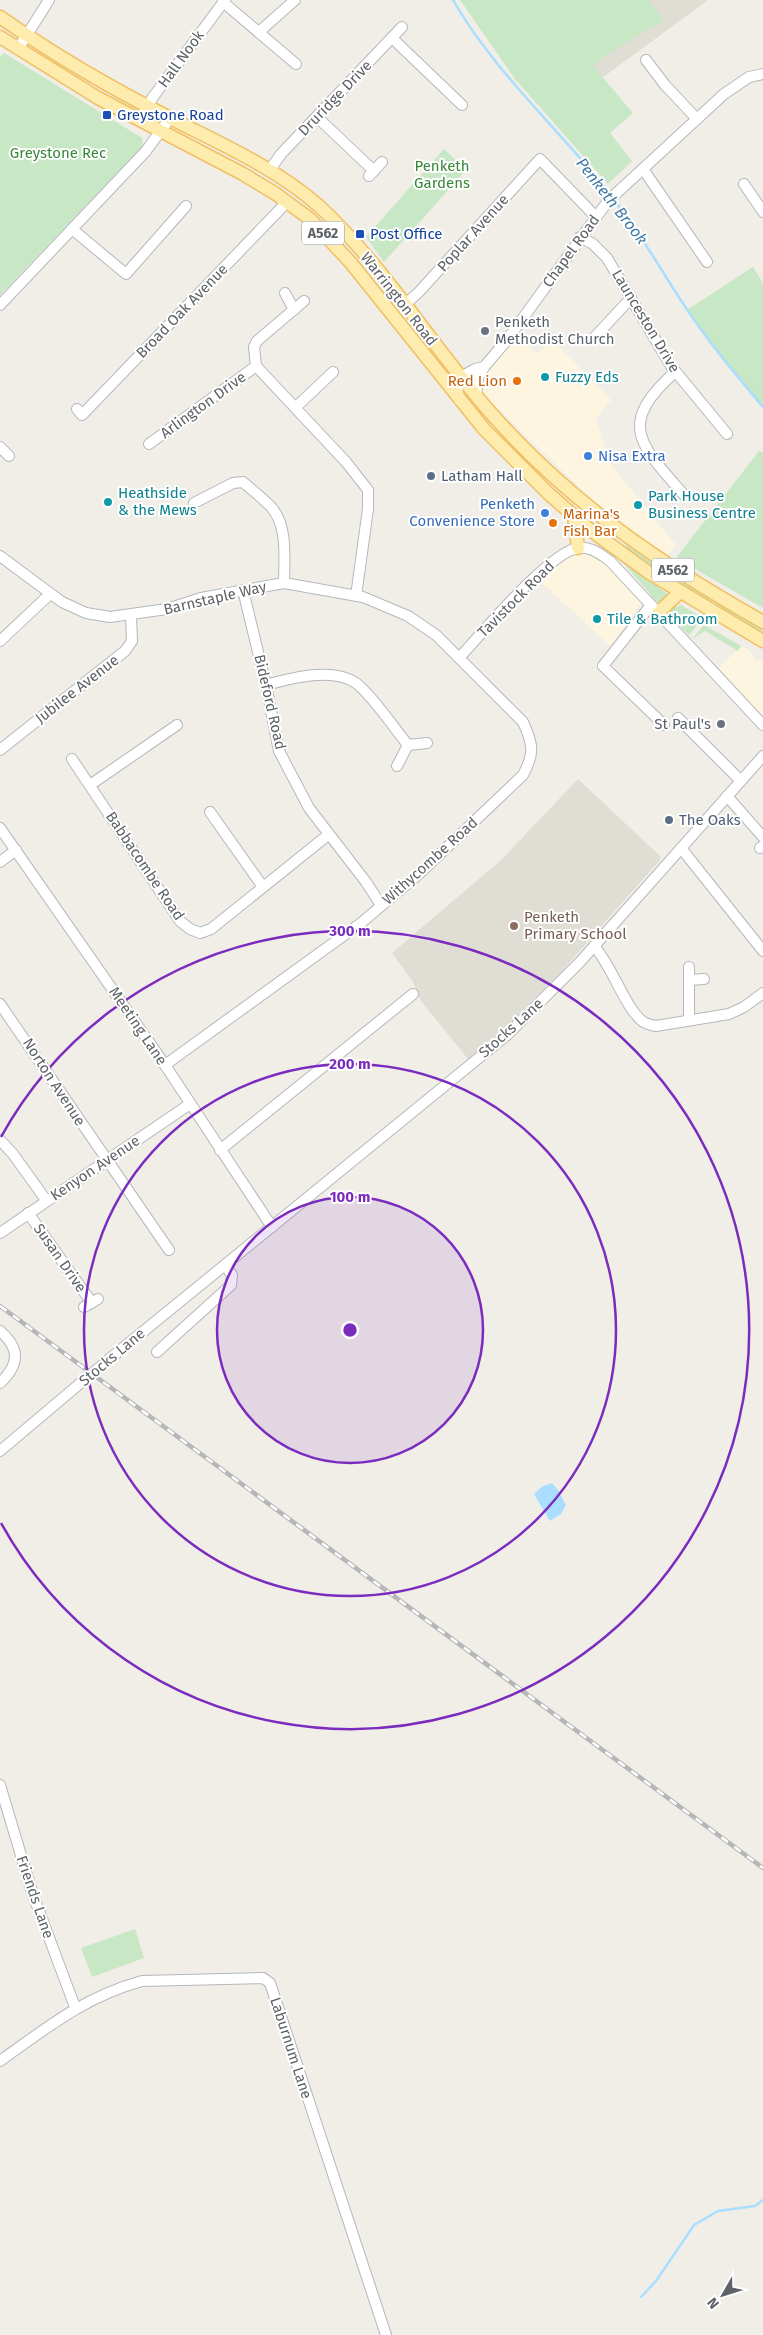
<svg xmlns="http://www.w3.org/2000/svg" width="763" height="2335" viewBox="0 0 763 2335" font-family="'Fira Sans',sans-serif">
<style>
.commercial{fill:#fdf5df}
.education{fill:#e0ddd5}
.green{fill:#c7e7c5}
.water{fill:#aadefe}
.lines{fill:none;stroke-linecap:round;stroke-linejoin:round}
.stream{stroke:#aadefe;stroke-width:2.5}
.minor-casing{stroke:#b4b8bb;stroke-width:12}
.major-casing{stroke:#f0bf61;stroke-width:15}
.minor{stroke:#fff;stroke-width:10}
.major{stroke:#feecaf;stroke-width:12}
.rail-casing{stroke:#b5b6b7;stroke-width:4.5}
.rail{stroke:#fff;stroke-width:2.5;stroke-dasharray:8;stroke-linecap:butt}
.minor-bridge-casing{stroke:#b4b8bb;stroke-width:12;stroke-linecap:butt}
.minor-bridge{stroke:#fff;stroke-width:10}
.ring{fill:none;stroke:#7b2cbf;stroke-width:2.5}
.transit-dot{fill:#1a4fb4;stroke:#fff;stroke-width:2}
.worship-dot{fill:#6b7280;stroke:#fff;stroke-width:2}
.culture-dot{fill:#0f9aa8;stroke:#fff;stroke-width:2}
.food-dot{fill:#e8710a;stroke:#fff;stroke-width:2}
.shop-dot{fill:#3f7fe0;stroke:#fff;stroke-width:2}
.service-dot{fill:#5c6f8a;stroke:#fff;stroke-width:2}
.education-dot{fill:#8d6e63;stroke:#fff;stroke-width:2}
.labels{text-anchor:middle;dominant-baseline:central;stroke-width:4;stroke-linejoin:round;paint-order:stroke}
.shield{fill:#fff;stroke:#8f9295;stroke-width:1}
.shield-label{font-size:14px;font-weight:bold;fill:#5f6367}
.street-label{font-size:15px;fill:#5f6367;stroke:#fff}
.transit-label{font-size:15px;fill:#164399;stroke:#fff;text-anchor:start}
.park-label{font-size:15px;fill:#388637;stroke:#fff}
.worship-label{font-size:15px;fill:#5b616d;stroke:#fff;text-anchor:start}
.culture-label{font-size:15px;fill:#0d838f;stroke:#fff;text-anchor:start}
.food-label{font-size:15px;fill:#c56008;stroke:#fff;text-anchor:end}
.shop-label{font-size:15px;fill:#366cbe;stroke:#fff;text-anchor:start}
.service-label{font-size:15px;fill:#4e5e75;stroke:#fff;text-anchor:start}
.education-label{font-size:15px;fill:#785e54;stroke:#fff;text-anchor:start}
.water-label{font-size:16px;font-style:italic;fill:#427aa8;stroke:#fff}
.centre{fill:#7b2cbf;stroke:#fff;stroke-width:2.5}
.ring-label{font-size:15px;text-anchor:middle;font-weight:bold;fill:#7b2cbf;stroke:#fff;stroke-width:4;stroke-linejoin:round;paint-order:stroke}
</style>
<rect width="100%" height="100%" fill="#f0eee7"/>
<g class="commercial">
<polygon points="509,330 538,354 552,339 611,400 596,418 609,462 676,545 667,555 602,509 472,383 471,376"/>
<polygon points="593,552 606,561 643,601 610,646 535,577 560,553"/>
<polygon points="741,646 749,650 755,660 763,660 763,720 719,668"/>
</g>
<g class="education">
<polygon points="538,0 708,0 583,92"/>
<polygon points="578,779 660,856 660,860 562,971 508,1025 468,1059 421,1001 413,982 392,953 501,860"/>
</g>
<g class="green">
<polygon points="460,0 648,0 664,20 606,55 593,66 633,113 610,133 632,161 608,184 515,79"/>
<polygon points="4,53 142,138 143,146 0,295 0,57"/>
<polygon points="444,149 466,170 384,262 366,237"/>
<polygon points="753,267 763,283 763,407 721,358 687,310"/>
<polygon points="759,451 763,452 763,608 676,558"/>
<polygon points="627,544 713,599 710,605 624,549"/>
<polygon points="619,558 666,593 667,596 663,602 657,602"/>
<polygon points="716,601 763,628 763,635 713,607"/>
<polygon points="681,605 703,618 689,635 670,616 671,609"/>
<polygon points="704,625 741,646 738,651 705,631 692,639"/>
<polygon points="135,1929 144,1958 92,1977 81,1948"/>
</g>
<polygon class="water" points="552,1483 558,1490 566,1505 561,1514 550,1521 534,1494 543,1486"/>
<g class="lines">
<g class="stream">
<path d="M 453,0 C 495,73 559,129 611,195"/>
<path d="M 614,200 C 642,235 663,274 688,311 C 711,345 737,376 763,407"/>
<polyline points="641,2297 656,2281 694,2225 718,2211 755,2206 763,2200"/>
</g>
<defs>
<g id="minor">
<polyline points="223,2 296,64"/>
<polyline points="260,31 295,0"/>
<polyline points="392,38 462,105"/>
<polyline points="18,49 49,0"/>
<polyline points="646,60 665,85 697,119"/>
<polyline points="317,117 374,171"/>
<polyline points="140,120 153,97 225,0"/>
<polyline points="643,169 707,262"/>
<polyline points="269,171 281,154 402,27"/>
<polyline points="369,176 382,162"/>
<polyline points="744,184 763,212"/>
<polyline points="72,229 126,274 186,206"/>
<polyline points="580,237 593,244 607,258 671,366 727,434"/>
<polyline points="285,293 294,310"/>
<polyline points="304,301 257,341 254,347 256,366 346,462 368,490 368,509 356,596"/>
<polyline points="0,305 146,151 170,118"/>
<polyline points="404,305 418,293 540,159 595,216"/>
<polyline points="593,339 631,298"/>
<path d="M 675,372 C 616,425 640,444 684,495"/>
<polyline points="476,396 478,378 484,367 507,340 608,201 724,94 749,77 763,74"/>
<polyline points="459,400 457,390 461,377 475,369 484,367"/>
<polyline points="296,407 333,372"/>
<polyline points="77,409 82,415 287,202"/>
<polyline points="149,444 256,366"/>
<polyline points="0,447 9,456"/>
<path d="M 194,503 L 233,483 L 243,482 C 252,490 263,498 272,508 C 288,527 284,559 284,583"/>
<path d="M 0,556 L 62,602 L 86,613 L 110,617 L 167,609 L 201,598 L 284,583 L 363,597 L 408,616 L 436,635 L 523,722 C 533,744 535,753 523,775 L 420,873 L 361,923 L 165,1065"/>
<polyline points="243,590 266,685 279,751 309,808 366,882 381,905"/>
<polyline points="651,605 603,666 664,725"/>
<polyline points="0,641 50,594"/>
<path d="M 460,657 C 481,634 551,551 578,548 C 591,546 600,554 610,561 L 763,725"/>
<path d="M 266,685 C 292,678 332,667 356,683 C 372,695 394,728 408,745"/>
<polyline points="678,718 741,781"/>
<polyline points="0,750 125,651 132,641 131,616"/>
<polyline points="72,759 180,921 190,929 200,933 211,929 328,835"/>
<polyline points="397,766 408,745 427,743"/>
<polyline points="90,785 177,725"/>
<polyline points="727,796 763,837"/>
<polyline points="210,812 263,887"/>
<polyline points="0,828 165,1065 272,1227"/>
<polyline points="681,848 763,951"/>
<polyline points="760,848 763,846"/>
<polyline points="0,862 16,850"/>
<path d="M 594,946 C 612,966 624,1005 641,1020 C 645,1024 650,1025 656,1026 L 729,1014 L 744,1007 L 763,993"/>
<polyline points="689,967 689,980 704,979"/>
<polyline points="0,1004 169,1250"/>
<polyline points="689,1020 689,980"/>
<polyline points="0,1140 13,1154 46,1200"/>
<polyline points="220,1150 413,994"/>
<polyline points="28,1213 92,1303"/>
<polyline points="0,1233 190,1104"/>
<polyline points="84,1307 98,1299"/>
<path d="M 0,1331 C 21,1349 19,1365 0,1383"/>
<polyline points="157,1352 231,1285 232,1275 225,1265"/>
<polyline points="107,1361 507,1035 580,962 763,756"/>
<polyline points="0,1451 77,1386"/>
<polyline points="0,1785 32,1892 75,2007"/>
<path d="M 0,2061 C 48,2027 84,1997 142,1981 L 263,1978 L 270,1983 L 386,2335"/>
</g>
<g id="major">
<path d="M 0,17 C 54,55 111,88 170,118 C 221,144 276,168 319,206 C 384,266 431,345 490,412 C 570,503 659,563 763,622"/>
<polyline points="0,37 98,98 243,174 276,194 310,219 351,263 484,429 549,494 589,529 648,572 763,641"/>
<polyline points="574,516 578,548"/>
<polyline points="658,613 680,592"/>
</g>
</defs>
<use href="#minor" class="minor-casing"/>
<use href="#major" class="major-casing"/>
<use href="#minor" class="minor"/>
<use href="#major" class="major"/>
<defs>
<polyline id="rail" points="0,1306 763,1868"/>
</defs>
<use href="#rail" class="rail-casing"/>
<use href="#rail" class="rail"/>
<defs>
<polyline id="minor-bridge" points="77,1386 107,1361"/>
</defs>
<use href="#minor-bridge" class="minor-bridge-casing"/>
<use href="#minor-bridge" class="minor-bridge"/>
</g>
<circle cx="350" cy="1330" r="133" fill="#7b2cbf" fill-opacity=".12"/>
<g class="ring">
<circle cx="350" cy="1330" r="133"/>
<circle cx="350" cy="1330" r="266"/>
<path d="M1 1137A399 399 0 1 1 1 1523"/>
</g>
<g class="transit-dot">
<rect x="102" y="110" width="10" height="10" rx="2.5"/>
<rect x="355" y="229" width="10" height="10" rx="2.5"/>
</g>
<g class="worship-dot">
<circle cx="485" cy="331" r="5"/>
<circle cx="721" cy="724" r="5"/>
</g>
<g class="culture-dot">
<circle cx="545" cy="377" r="5"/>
<circle cx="108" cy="502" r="5"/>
<circle cx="638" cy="505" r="5"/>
<circle cx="597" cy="619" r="5"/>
</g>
<g class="food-dot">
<circle cx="517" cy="381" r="5"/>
<circle cx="553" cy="523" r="5"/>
</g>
<g class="shop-dot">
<circle cx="588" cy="456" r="5"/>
<circle cx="545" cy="513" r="5"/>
</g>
<g class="service-dot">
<circle cx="431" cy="476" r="5"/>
<circle cx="669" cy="820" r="5"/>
</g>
<circle class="education-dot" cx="514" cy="926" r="5"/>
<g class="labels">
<g class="shield">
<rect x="302" y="221.5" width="42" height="23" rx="4"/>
<rect x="652" y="558.5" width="42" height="23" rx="4"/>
</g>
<g class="shield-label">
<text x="323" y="233">A562</text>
<text x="673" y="570">A562</text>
</g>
<g class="street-label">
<text transform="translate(181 59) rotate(-54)">Hall Nook</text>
<text transform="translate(335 98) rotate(-46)">Druridge Drive</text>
<text transform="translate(473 233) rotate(-48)">Poplar Avenue</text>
<text transform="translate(571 251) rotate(-54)">Chapel Road</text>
<text transform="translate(399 299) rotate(52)">Warrington Road</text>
<text transform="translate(182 311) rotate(-46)">Broad Oak Avenue</text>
<text transform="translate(646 321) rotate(59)">Launceston Drive</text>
<text transform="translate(203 405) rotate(-36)">Arlington Drive</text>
<text transform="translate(215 598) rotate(-13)">Barnstaple Way</text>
<text transform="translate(516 599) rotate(-45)">Tavistock Road</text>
<text transform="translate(77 689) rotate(-38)">Jubilee Avenue</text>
<text transform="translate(270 702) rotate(77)">Bideford Road</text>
<text transform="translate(430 861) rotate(-42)">Withycombe Road</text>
<text transform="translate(145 866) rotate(56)">Babbacombe Road</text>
<text transform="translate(138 1026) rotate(56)">Meeting Lane</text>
<text transform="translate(511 1028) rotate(-42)">Stocks Lane</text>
<text transform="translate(54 1082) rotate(57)">Norton Avenue</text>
<text transform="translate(95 1168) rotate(-34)">Kenyon Avenue</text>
<text transform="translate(60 1258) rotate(55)">Susan Drive</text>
<text transform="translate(112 1357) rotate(-40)">Stocks Lane</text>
<text transform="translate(35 1897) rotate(71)">Friends Lane</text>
<text transform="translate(291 2048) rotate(72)">Laburnum Lane</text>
</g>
<g class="transit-label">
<text x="117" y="115">Greystone Road</text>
<text x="370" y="234">Post Office</text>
</g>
<g class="park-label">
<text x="58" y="153">Greystone Rec</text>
<text x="442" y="166">Penketh<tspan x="442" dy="17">Gardens</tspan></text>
</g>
<g class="worship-label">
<text x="495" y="322">Penketh<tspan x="495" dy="17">Methodist Church</tspan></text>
<text x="711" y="724" text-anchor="end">St Paul's</text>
</g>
<g class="culture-label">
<text x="555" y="377">Fuzzy Eds</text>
<text x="118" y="493">Heathside<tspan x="118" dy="17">&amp; the Mews</tspan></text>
<text x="648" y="496">Park House<tspan x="648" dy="17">Business Centre</tspan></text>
<text x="607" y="619">Tile &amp; Bathroom</text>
</g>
<g class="food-label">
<text x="507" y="381">Red Lion</text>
<text x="563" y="514" text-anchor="start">Marina's<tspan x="563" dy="17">Fish Bar</tspan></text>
</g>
<g class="shop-label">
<text x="598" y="456">Nisa Extra</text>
<text x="535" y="504" text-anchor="end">Penketh<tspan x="535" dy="17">Convenience Store</tspan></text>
</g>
<g class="service-label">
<text x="441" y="476">Latham Hall</text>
<text x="679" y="820">The Oaks</text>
</g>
<g class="education-label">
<text x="524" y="917">Penketh<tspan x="524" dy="17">Primary School</tspan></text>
</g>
<g class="water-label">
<text transform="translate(612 201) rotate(52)">Penketh Brook</text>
</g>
</g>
<circle cx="350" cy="1330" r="8" class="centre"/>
<g class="ring-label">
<text x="350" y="936">300 m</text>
<text x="350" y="1069">200 m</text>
<text x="350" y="1202">100 m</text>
</g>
<g transform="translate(723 2295) rotate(231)" stroke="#ffffff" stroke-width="4" paint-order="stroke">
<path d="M0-4L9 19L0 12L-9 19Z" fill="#5f6367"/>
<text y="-8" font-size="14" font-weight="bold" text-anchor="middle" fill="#5f6367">N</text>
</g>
</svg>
